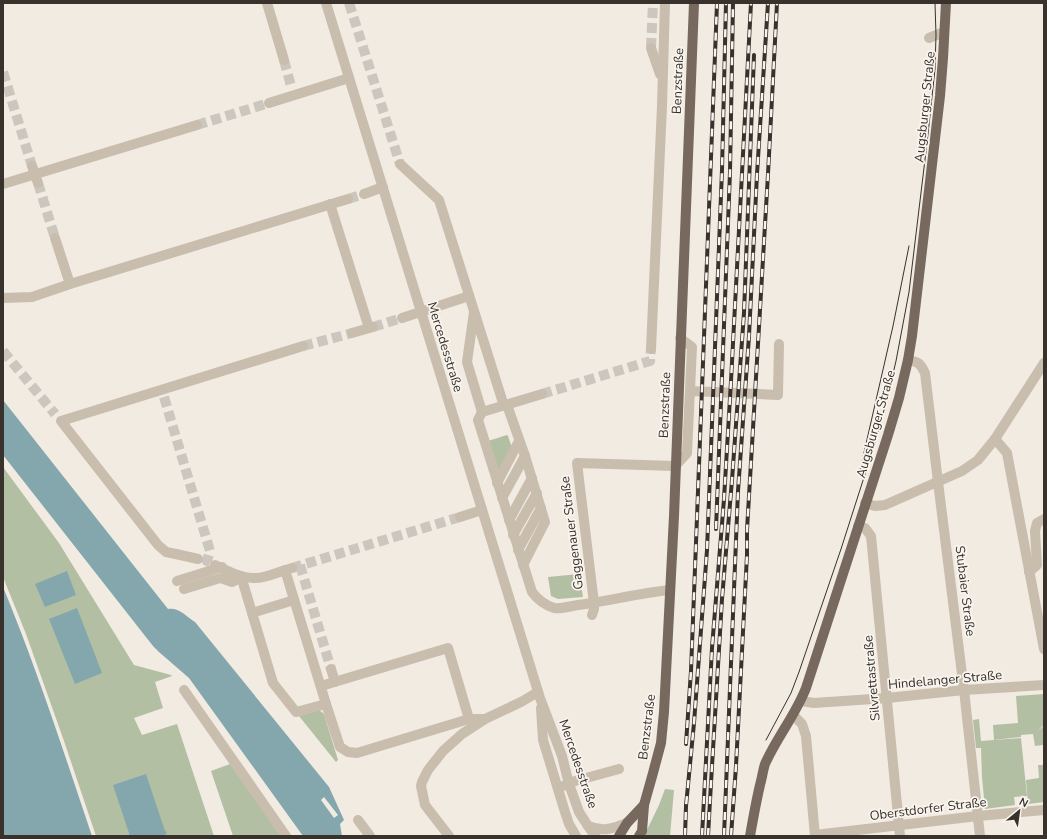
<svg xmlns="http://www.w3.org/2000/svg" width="1047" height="839" viewBox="0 0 1047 839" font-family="'Nunito Sans',sans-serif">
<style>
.green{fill:#b3bfa3}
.water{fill:#83a7ac}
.pier{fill:#f1ebe2}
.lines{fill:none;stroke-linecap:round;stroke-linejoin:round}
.minor-tunnel{stroke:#ccc6be;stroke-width:10;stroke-dasharray:10 5;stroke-linecap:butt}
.minor{stroke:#c9bdae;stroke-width:10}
.major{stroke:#78695f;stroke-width:10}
.tram{stroke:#38312c;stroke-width:1}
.rail-casing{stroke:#38312c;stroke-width:4}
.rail{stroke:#f9f5ee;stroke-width:2.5;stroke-dasharray:8;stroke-linecap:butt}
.labels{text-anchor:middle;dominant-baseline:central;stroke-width:3.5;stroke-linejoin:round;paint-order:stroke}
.street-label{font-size:13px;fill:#38312c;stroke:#f9f5ee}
</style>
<rect width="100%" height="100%" fill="#f1ebe2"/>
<g class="green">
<polygon points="507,435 508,436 512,448 500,469 498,469 488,441"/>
<polygon points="3,467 59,543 134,665 171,675 172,676 155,682 163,708 134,718 142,735 177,724 214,836 96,836 64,741 26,634 3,577"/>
<polygon points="579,574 583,597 558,599 551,596 548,577"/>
<polygon points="1044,694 1044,725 1037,731 1044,726 1044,758 1043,745 1035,746 1033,734 1021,735 1021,737 994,740 993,725 1018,723 1016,696"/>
<polygon points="319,710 324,714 338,760 336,762 299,716"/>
<polygon points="979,719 981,741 1021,738 1027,796 1014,797 1015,805 985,809 982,777 981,748 976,748 973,720"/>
<polygon points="230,764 283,836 233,836 211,771"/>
<polygon points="1038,765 1044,765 1044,802 1028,804 1026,780 1039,778"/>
<polygon points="665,789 674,790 670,836 644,836 659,805"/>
</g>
<g class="water">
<path d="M 3,400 L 168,609 C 178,607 186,616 195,622 L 329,787 L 344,820 L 340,824 L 342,836 L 303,836 L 189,678 L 159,652 L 153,646 L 3,455 Z"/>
<polygon points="67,571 76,595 45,607 35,584"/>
<path d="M 3,587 C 37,669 64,753 92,836 L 3,836 Z"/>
<polygon points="77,608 102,673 75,684 49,619"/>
<polygon points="146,774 165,831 167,832 165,835 167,836 130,836 113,785"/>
</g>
<polygon class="pier" points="324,797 338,815 334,818 321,800"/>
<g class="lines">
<g class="minor-tunnel">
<polyline points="349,3 400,164"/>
<polyline points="651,48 653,3"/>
<polyline points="284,60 291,86"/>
<polyline points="3,72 32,166"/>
<polyline points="197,125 269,103"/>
<polyline points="38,183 55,238"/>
<polyline points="348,199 364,194"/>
<polyline points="373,327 402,318"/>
<polyline points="303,346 352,333"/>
<polyline points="3,351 55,414"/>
<polyline points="542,394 650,361 651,349"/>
<polyline points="164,397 210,551 207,561 215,565"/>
<polyline points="300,565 331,669"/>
<polyline points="292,568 460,517"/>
</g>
<g class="minor">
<polyline points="267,3 284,60"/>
<polyline points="326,3 540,698 562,756 569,784 579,812 588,826 595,836"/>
<polyline points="929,38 944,32"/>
<polyline points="651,48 660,74"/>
<polyline points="269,103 349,78"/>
<polyline points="400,164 439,200 504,406"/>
<polyline points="32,166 38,183"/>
<polyline points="3,184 197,125"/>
<polyline points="364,194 383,187"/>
<polyline points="330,204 369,328"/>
<polyline points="55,238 70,284"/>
<polyline points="3,298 32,297 70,284 348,199"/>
<path d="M 474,312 L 467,362 L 482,412 L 478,420 L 532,592 C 538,600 545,605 554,608 C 561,609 571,606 578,605 C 609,601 639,593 670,590"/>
<polyline points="402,318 469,296"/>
<polyline points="352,333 373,327"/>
<polyline points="651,349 662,106 665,3"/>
<path d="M 908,360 C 919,362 920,363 925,373 L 938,482 L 964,690 L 980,836"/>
<polyline points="690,391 778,395 779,344"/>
<polyline points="507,405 525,456 545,522 523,565"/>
<polyline points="482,412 542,394"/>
<polyline points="995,439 1007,453 1044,649"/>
<polyline points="497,483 519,441"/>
<polyline points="502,498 525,456"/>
<polyline points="865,503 875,506 885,505 962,471 978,460 995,439 1044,363"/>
<polyline points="460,517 482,510"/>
<polyline points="509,520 532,478"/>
<polyline points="858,526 865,528 871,536 900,836"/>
<polyline points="513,535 537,493"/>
<polyline points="518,550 541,508"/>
<polyline points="198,559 176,554 166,552 158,545 61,421 303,346"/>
<path d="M 215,565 C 227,570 241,579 255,578 C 267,578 280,571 292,568"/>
<polyline points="285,570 326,704 340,747 348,752 357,753 469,719 485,719"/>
<polyline points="1029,572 1037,565 1035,531 1037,523 1044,519"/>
<polyline points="177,581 222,567"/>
<polyline points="184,589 217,579 221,578 232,582 236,580 241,576 273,683 296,712 326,704"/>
<polyline points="252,613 294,600"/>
<polyline points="592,615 594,609 594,603 577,463 675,466 687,453 692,347 680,338"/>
<polyline points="331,669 335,682"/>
<polyline points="321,686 448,648 469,719"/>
<polyline points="184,690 286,836"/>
<polyline points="801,701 814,703 887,698 964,690 1044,685"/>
<polyline points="541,708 543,740 565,812 569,824 576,836"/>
<polyline points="793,715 802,724 806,736 815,836"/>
<polyline points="563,786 575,781 619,769"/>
<polyline points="358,820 370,836"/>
<path d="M 588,826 C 603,832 612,829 627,823"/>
<polyline points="815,835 978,816 1044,810"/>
<polyline points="449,836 425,805 421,786 422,782 428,770 443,751 462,734 485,719 521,702 538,692"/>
</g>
<g class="major">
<polyline points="619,836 627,823 644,805"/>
<polyline points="639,836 642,831 644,805 653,773 661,743 664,712 674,516 694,3"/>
<path d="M 750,836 C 753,819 756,802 760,785 C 762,778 763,770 765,764 C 777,737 795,716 806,688 L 888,435 L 899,398 L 908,360 L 912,336 L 940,96 L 943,58 L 946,3"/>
</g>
<g class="tram">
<polyline points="860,470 893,326 909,246"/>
<polyline points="766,740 791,693 799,672 841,549 876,440 888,395 896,361 909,292 927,143 935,69 936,35 935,3"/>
</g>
<defs>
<g id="rail">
<polyline points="716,529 730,172 733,3"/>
<polyline points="686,744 691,671 717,3"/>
<polyline points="685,836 686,806 694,723 707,550 722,170 726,3"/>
<polyline points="702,836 712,648 724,499 731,381 751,3"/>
<polyline points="708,836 711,783 722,599 732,480 744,313 754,55"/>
<polyline points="724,836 738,491 749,336 757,174 768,3"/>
<polyline points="731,836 736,766 747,555 747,530 768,174 777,3"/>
</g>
</defs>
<use href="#rail" class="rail-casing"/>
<use href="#rail" class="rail"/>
</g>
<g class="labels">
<g class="street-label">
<text transform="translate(678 81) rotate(-88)">Benzstraße</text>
<text transform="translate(925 107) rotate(-84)">Augsburger Straße</text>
<text transform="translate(445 347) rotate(73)">Mercedesstraße</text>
<text transform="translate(665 405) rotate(-88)">Benzstraße</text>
<text transform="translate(876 424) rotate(-74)">Augsburger Straße</text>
<text transform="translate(572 533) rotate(-97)">Gaggenauer Straße</text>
<text transform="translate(965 591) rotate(83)">Stubaier Straße</text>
<text transform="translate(872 678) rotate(-95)">Silvrettastraße</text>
<text transform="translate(945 680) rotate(-5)">Hindelanger Straße</text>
<text transform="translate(647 727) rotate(-83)">Benzstraße</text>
<text transform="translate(578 764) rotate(71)">Mercedesstraße</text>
<text transform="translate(928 809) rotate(-7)">Oberstdorfer Straße</text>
</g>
</g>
<rect width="1047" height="839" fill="none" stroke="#38312c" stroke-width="8"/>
<g transform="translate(1019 811) rotate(29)" stroke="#f9f5ee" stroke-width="3" paint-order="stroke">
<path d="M0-3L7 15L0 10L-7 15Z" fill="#38312c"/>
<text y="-6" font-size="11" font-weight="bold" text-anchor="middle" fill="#38312c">N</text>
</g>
</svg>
